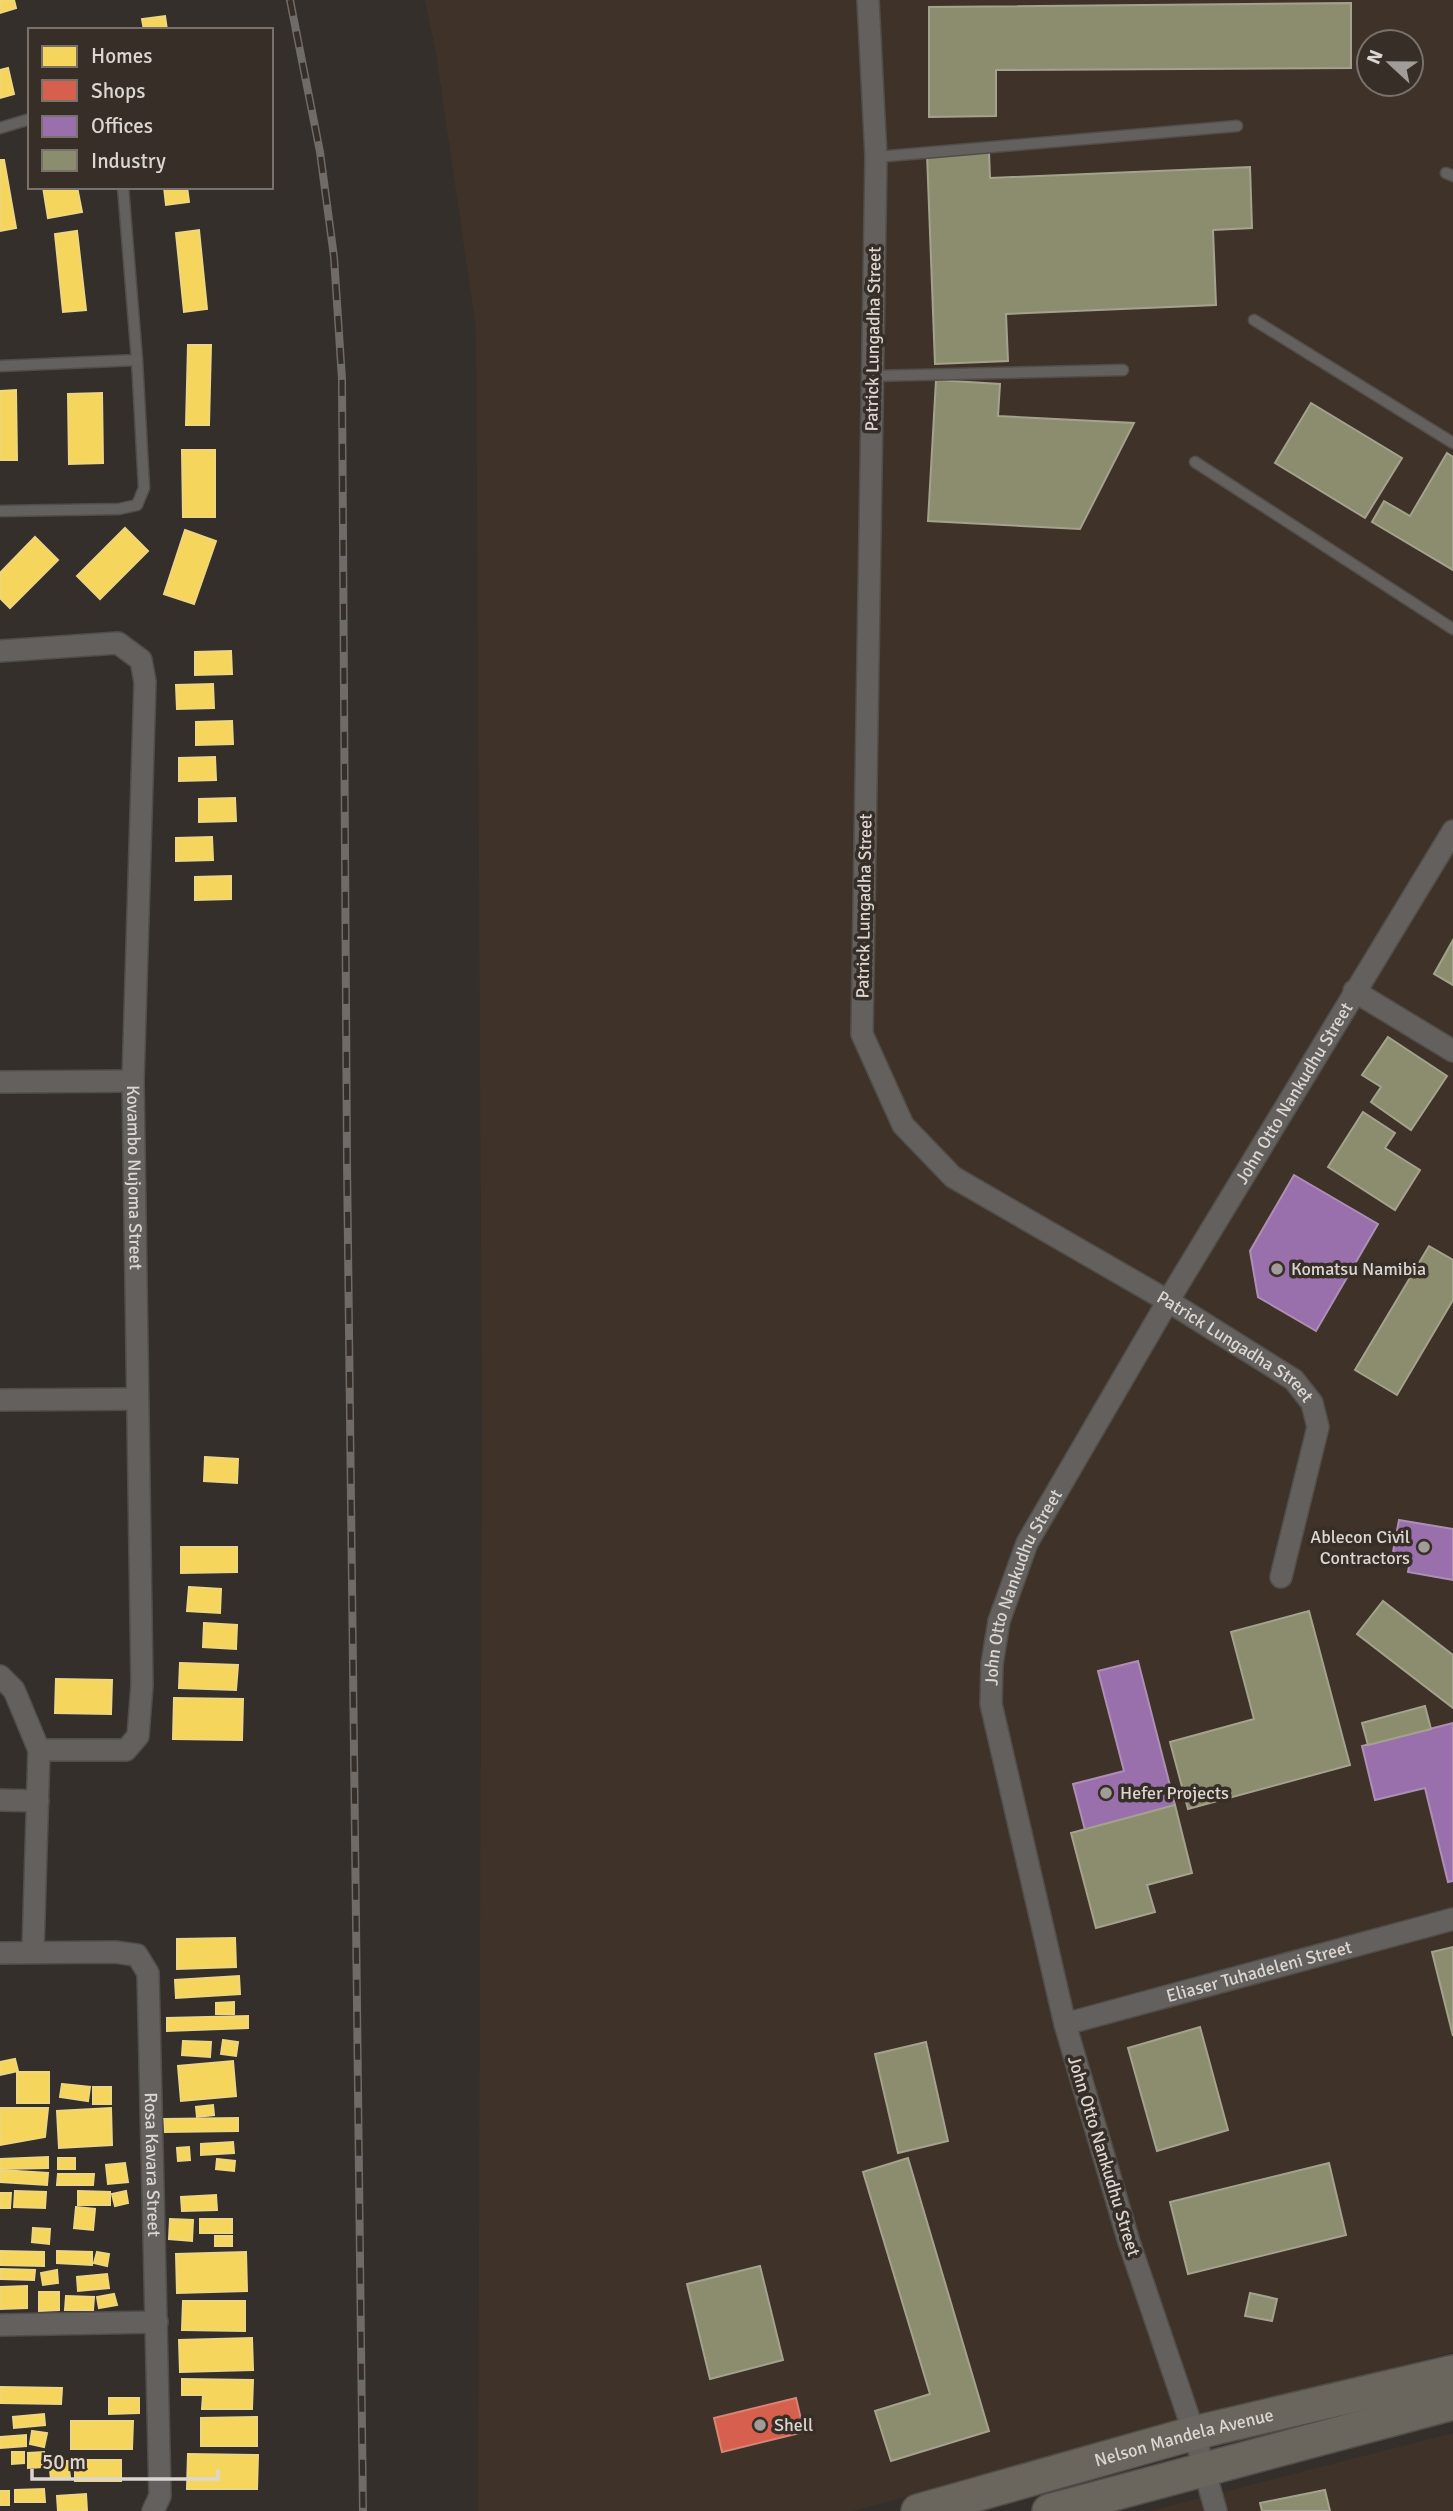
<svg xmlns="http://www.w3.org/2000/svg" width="1453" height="2511" viewBox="0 0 1453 2511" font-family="Signika,sans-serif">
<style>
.built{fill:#3f3329;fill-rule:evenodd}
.homes{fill:#f6d55c;stroke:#eed57f;stroke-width:2}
.shops{fill:#d6604d;stroke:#d88375;stroke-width:2}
.offices{fill:#9970ab;stroke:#ad8fb6;stroke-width:2}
.industry{fill:#8c8c6e;stroke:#a4a28c;stroke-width:2}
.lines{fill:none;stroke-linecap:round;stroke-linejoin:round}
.lane-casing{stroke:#514d49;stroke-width:13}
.street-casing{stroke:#514d49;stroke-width:24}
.primary-casing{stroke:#514d49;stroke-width:36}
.lane{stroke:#63605d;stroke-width:10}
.street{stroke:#63605d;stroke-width:21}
.primary{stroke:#6b665d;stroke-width:33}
.rail-casing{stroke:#6f6b69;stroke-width:8}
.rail{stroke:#372e27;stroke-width:5;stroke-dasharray:16;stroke-linecap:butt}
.poi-dot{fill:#a19c97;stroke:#372e27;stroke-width:2.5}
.labels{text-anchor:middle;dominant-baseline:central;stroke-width:7;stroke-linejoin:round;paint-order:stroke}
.street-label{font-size:18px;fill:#dbd6d1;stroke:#372e27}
.poi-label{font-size:18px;fill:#dbd6d1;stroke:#372e27;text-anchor:start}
</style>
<rect width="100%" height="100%" fill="#342f2a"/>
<g class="built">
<path d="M 425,0 L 1453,0 L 1453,2352 L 853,2511 L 478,2511 L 482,1422 L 476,329 L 436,53 ZM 1369,42 L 1411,42 L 1411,84 L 1369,84 Z"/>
<polygon points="1453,2433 1453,2511 1150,2511"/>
</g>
<g class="homes">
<polygon points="0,0 14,0 16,8 0,13"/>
<polygon points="165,16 167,30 144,30 142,19"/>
<polygon points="8,68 14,94 0,98 0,70"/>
<polygon points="0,160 4,160 16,228 0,231"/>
<polygon points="43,187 77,187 82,212 48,218"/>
<polygon points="164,187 187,187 189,202 166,205"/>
<polygon points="199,230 207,309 184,312 176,233"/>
<polygon points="77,231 86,310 63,312 55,234"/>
<polygon points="188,345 211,345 209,425 186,425"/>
<polygon points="16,390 17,460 0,460 0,391"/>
<polygon points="102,393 103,463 69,464 68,394"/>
<polygon points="182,450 215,450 215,517 183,517"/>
<polygon points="125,528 148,551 100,599 77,576"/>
<polygon points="185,530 216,541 194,604 164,594"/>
<polygon points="35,537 58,560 10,608 0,598 0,573"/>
<polygon points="231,651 232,674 195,675 195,652"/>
<polygon points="213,684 214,708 177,709 176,685"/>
<polygon points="232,721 233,744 196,745 196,722"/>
<polygon points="215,757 216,780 179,781 179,758"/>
<polygon points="235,798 236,821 199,822 199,799"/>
<polygon points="212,837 213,860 176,861 176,838"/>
<polygon points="231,876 231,899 195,900 195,877"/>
<polygon points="205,1457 238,1459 237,1483 204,1481"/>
<polygon points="181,1547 237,1547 237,1572 181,1573"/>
<polygon points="189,1587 221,1589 220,1613 187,1611"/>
<polygon points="204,1623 237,1625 236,1649 203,1647"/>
<polygon points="180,1663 238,1665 236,1690 179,1688"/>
<polygon points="56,1679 112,1680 111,1714 55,1713"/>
<polygon points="174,1698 243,1699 242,1740 173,1739"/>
<polygon points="235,1938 236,1967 177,1969 177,1939"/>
<polygon points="239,1976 240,1994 176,1998 175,1980"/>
<polygon points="234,2002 234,2014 216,2014 216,2003"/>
<polygon points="248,2016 248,2028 167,2031 167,2018"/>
<polygon points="223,2040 238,2042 236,2056 221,2054"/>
<polygon points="183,2041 211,2042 210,2057 182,2055"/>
<polygon points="15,2059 18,2071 0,2075 0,2062"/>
<polygon points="233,2061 236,2096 181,2101 178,2066"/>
<rect x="17" y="2072" width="32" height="31"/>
<polygon points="62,2084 90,2087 88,2101 60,2097"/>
<rect x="93" y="2087" width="18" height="17"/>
<polygon points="213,2105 214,2115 197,2117 196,2107"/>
<polygon points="0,2108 48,2108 45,2137 0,2145"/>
<polygon points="111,2108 112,2145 59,2148 57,2111"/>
<polygon points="238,2118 238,2131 165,2132 164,2119"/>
<polygon points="233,2142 234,2153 201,2155 201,2144"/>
<polygon points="189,2147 190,2160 178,2161 177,2148"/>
<polygon points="48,2157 48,2168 0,2169 0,2159"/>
<rect x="58" y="2158" width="17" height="11"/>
<polygon points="217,2159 235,2161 234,2171 216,2169"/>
<polygon points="125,2163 128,2182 108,2184 106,2165"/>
<polygon points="0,2170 48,2173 47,2185 0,2182"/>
<polygon points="58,2174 94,2174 93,2185 57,2185"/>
<polygon points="15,2191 46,2192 45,2208 14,2207"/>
<polygon points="78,2191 110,2192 110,2205 78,2205"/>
<polygon points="126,2191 128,2203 115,2206 112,2194"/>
<polygon points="0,2193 11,2193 10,2208 0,2208"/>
<polygon points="216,2195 217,2210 182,2211 181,2197"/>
<polygon points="76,2207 95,2209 93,2230 74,2228"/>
<polygon points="170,2219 193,2220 192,2241 169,2239"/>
<rect x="200" y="2219" width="32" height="14"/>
<polygon points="33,2228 50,2229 49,2244 32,2242"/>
<rect x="215" y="2236" width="17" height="10"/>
<polygon points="0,2251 44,2252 44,2266 0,2265"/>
<polygon points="57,2251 92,2252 92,2265 57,2263"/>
<polygon points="97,2252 109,2254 107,2266 94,2263"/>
<polygon points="246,2252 247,2291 177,2293 176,2254"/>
<polygon points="1,2269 35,2270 34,2280 0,2279"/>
<polygon points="57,2270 58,2283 43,2285 41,2273"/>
<polygon points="107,2274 109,2288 78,2291 77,2277"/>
<polygon points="27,2286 27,2308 0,2309 0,2287"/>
<polygon points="39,2292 59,2292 59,2310 39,2311"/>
<polygon points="114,2294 117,2305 99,2308 97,2297"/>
<polygon points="66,2296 94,2297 93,2310 65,2310"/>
<polygon points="183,2301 245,2301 245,2331 182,2330"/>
<polygon points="252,2338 253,2370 180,2372 179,2340"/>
<polygon points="182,2379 253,2380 252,2409 202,2409 203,2395 182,2395"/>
<polygon points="0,2387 62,2388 61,2404 0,2403"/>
<polygon points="109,2398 139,2398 139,2413 109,2414"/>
<polygon points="44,2414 45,2425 14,2428 13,2417"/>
<polygon points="257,2417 257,2446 201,2446 201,2418"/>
<polygon points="71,2421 133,2421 132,2449 71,2449"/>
<polygon points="32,2431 47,2433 44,2447 30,2444"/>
<polygon points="26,2435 26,2446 0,2448 0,2437"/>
<polygon points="12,2452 24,2452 24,2463 12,2464"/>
<polygon points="44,2452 44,2467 28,2468 28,2453"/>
<polygon points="188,2454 258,2455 257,2489 187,2489"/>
<rect x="75" y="2460" width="46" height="21"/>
<polygon points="68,2461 70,2477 51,2479 49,2462"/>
<polygon points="44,2489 45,2502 15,2502 15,2490"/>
<rect x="0" y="2491" width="9" height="14"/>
<polygon points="86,2494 87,2511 58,2511 57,2496"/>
</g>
<polygon class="shops" points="796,2398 804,2432 722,2452 714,2418"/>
<g class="offices">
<polygon points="1294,1175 1378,1224 1316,1331 1258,1297 1250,1251"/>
<polygon points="1399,1520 1453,1529 1453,1580 1408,1572 1411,1556 1393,1552"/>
<polygon points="1138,1661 1175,1805 1085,1830 1073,1784 1124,1771 1098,1671"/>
<polygon points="1453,1723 1453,1881 1448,1882 1425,1788 1375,1800 1362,1746"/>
</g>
<g class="industry">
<polygon points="1351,3 1351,68 996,70 996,116 929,117 929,7"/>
<polygon points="989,152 990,178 1250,167 1252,228 1213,230 1216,305 1006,314 1008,361 935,364 927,154"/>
<polygon points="936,380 1000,384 998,416 1134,423 1080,529 928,521"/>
<polygon points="1311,403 1402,458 1365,518 1275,463"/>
<polygon points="1447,453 1453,457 1453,570 1372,522 1384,501 1410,516"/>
<polygon points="1453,940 1453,985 1434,974"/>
<polygon points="1388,1037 1447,1076 1411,1130 1371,1102 1381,1087 1362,1075"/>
<polygon points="1363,1112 1395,1133 1385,1148 1420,1170 1395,1210 1328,1167"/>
<polygon points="1429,1246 1453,1260 1453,1300 1397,1395 1355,1370"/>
<polygon points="1383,1601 1453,1655 1453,1708 1357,1634"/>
<polygon points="1309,1611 1350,1765 1188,1809 1170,1742 1254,1719 1231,1632"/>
<polygon points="1425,1706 1431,1729 1368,1745 1362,1723"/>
<polygon points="1175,1805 1192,1873 1147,1885 1155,1912 1096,1928 1071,1833"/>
<polygon points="1453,1947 1453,2036 1432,1952"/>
<polygon points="1200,2027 1228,2130 1157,2151 1128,2048"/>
<polygon points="926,2042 948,2141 898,2153 875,2054"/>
<polygon points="908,2158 989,2431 891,2461 875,2411 930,2394 863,2172"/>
<polygon points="1329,2163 1346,2235 1188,2274 1170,2202"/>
<polygon points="760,2266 783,2360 710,2379 687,2284"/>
<polygon points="1250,2293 1277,2299 1272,2321 1245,2316"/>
<polygon points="1325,2490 1330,2511 1262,2511 1260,2503"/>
</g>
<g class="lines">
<defs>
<g id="lane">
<polyline points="0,128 30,119"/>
<polyline points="876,157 1237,126"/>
<polyline points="1446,173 1453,176"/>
<polyline points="1254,320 1453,443"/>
<polyline points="0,366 137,360 123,187"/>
<polyline points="872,376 1123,370"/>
<polyline points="1195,462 1453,629"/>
<polyline points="0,511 119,509 137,505 144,488 137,360"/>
</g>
<g id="street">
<path id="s1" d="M 868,0 L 876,157 L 862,1034 L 903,1125 L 953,1177 L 1168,1301 L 1294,1380 L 1312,1403 L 1318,1427 L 1281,1577"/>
<path id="s2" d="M 0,651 L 118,643 L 141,660 L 145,682 L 133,1081 L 142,1685 L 138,1736 L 126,1750 L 39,1750"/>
<polyline points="1354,991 1453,1051"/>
<polyline points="0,1082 133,1081"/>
<polyline points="0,1400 137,1399"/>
<polyline points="0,1676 14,1690 39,1750 33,1951"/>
<polyline points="0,1800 38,1801"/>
<path id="s3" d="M 0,1953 L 115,1952 L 137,1955 L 148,1973 L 160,2496 L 153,2511"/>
<path id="s4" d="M 1065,2024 L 1453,1919"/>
<polyline points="0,2325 157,2322"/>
<path id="s5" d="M 1216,2511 L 1194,2433 L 1129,2242 L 1065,2024 L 991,1704 L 992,1664 L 999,1621 L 1027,1543 L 1168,1301 L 1453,831"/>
</g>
<g id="primary">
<path id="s6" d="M 918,2511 L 1194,2433 L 1453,2372"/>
<polyline points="1049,2511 1453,2403"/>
</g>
</defs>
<use href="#lane" class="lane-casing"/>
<use href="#street" class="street-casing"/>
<use href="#primary" class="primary-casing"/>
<use href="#lane" class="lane"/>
<use href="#street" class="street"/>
<use href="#primary" class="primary"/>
<defs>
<polyline id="rail" points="290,0 320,152 334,257 342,379 347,1162 363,2511"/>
</defs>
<use href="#rail" class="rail-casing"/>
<use href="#rail" class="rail"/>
</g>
<g class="poi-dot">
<circle cx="1277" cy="1269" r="7"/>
<circle cx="1424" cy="1547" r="7"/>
<circle cx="1106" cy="1793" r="7"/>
<circle cx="760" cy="2425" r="7"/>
</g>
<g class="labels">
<g class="street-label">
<text transform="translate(873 339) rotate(-89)">Patrick Lungadha Street</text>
<text transform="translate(864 906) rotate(-89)">Patrick Lungadha Street</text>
<text stroke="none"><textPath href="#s5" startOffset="1528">John Otto Nankudhu Street</textPath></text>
<text stroke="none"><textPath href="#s2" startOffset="665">Kovambo Nujoma Street</textPath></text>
<text stroke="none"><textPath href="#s1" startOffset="1536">Patrick Lungadha Street</textPath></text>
<text stroke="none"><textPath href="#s5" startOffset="961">John Otto Nankudhu Street</textPath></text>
<text stroke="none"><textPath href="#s4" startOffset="201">Eliaser Tuhadeleni Street</textPath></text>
<text transform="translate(1104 2156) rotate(73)">John Otto Nankudhu Street</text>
<text stroke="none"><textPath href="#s3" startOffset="350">Rosa Kavara Street</textPath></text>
<text stroke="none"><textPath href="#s6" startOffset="276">Nelson Mandela Avenue</textPath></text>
</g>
<g class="poi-label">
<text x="1291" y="1269">Komatsu Namibia</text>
<text x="1410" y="1537" text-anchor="end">Ablecon Civil<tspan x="1410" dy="21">Contractors</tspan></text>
<text x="1120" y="1793">Hefer Projects</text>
<text x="774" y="2425">Shell</text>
</g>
</g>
<rect x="28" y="28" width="245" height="161" fill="#372e27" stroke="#79716b" stroke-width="2"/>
<rect x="42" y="46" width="35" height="21" fill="#f6d55c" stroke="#79716b" stroke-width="2"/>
<text x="91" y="63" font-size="21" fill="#dbd6d1">Homes</text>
<rect x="42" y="80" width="35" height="21" fill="#d6604d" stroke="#79716b" stroke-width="2"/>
<text x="91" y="98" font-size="21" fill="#dbd6d1">Shops</text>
<rect x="42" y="116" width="35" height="21" fill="#9970ab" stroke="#79716b" stroke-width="2"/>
<text x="91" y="133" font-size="21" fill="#dbd6d1">Offices</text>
<rect x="42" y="150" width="35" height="21" fill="#8c8c6e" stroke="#79716b" stroke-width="2"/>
<text x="91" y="168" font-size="21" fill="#dbd6d1">Industry</text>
<g transform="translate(1390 63) rotate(292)"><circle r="33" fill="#372e27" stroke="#79716b" stroke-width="2"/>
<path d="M0-5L12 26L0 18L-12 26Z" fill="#a19c97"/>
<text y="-10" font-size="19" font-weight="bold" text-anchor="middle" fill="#dbd6d1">N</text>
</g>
<path d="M32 2469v10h186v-10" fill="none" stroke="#dbd6d1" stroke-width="3.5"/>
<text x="42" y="2469" font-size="21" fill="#dbd6d1" stroke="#372e27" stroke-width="5" paint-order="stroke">50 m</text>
</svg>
